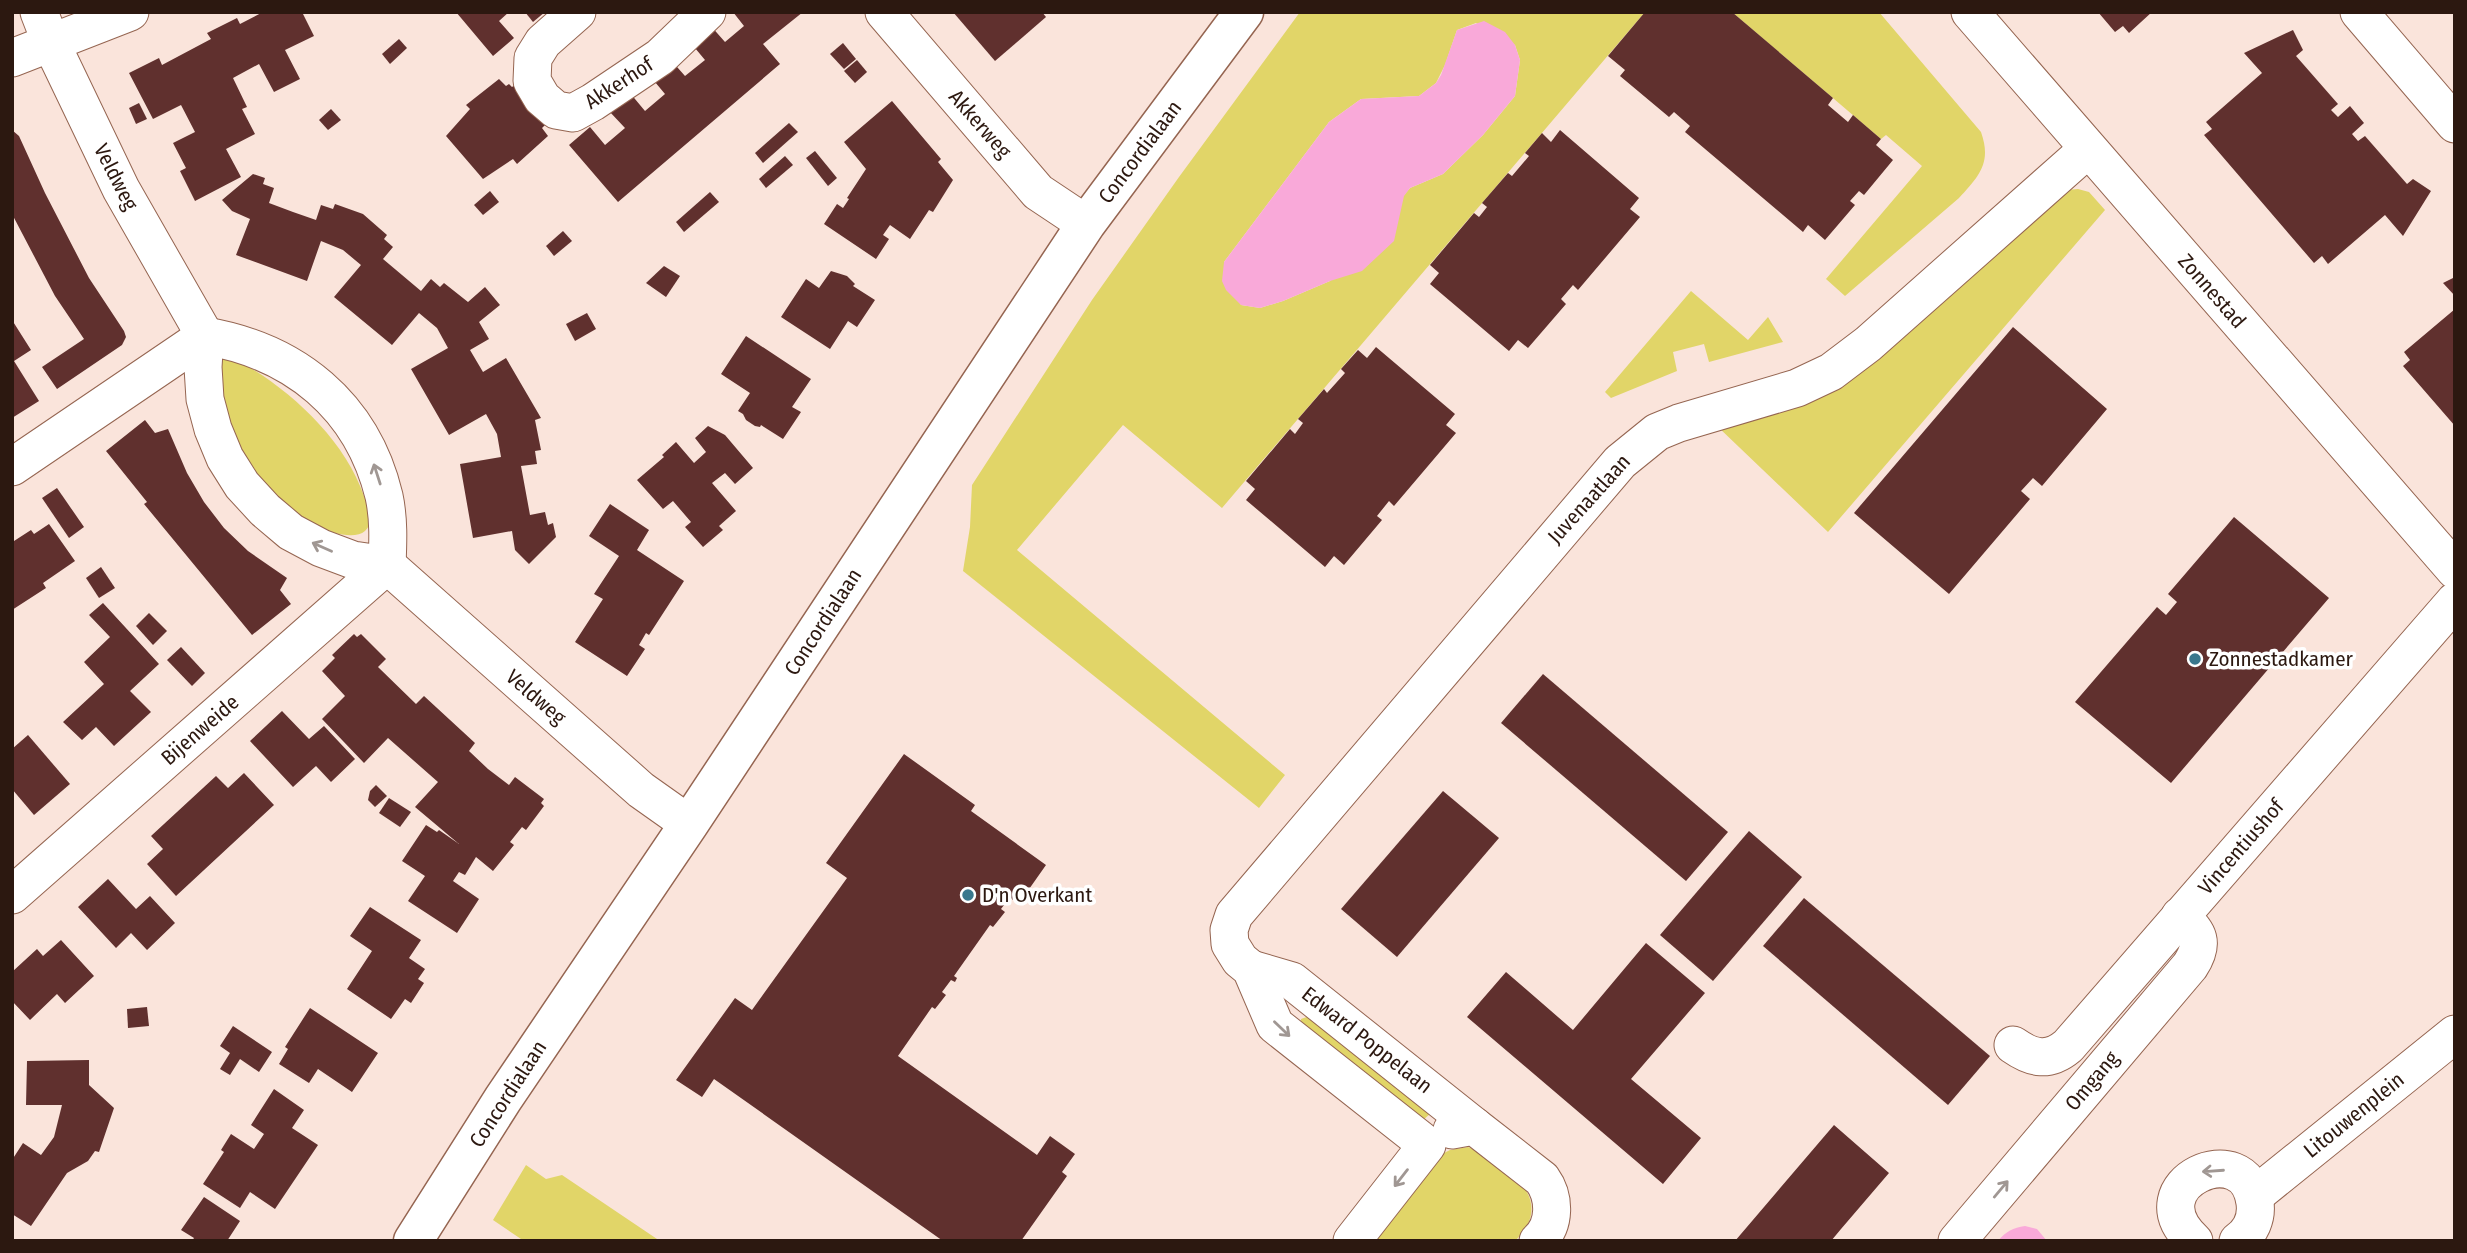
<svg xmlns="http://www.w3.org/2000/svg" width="2467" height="1253" viewBox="0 0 2467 1253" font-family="'Fira Sans Condensed',sans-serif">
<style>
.green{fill:#e1d568;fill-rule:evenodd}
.water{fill:#f9a9d9}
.building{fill:#60302e}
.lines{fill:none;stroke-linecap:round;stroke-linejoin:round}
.minor-casing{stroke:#956551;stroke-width:39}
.secondary-casing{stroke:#956551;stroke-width:41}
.minor{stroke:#fff;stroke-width:37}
.secondary{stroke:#fff;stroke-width:38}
.oneway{stroke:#a09793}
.poi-dot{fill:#39778d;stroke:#fff;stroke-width:2.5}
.labels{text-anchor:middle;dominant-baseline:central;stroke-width:7;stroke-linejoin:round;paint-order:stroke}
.street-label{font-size:21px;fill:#2c1810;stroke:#fff}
.poi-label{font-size:21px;fill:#2c1810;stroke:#fff;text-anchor:start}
</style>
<rect width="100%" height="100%" fill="#fae4db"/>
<g class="green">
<path d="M 1300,12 L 1645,12 L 1222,508 L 1123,425 L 1017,550 L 1285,775 L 1259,808 L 963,571 L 970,527 L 972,485 L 1092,300 L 1179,177 ZM 1476,23 L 1515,45 L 1520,60 L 1515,96 L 1483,135 L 1443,174 L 1410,188 L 1330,281 L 1283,301 L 1260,308 L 1241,305 L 1224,262 L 1329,122 L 1361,99 L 1419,96 L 1436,83 L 1445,65 L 1457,30 Z"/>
<path d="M 1732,12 L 1879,12 L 1981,132 C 1992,163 1979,176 1959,198 L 1845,296 L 1826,279 L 1922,166 L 1886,135 L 1881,139 Z"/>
<polygon points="2078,189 2089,192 2105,210 1828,532 1717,426 1787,407 2067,190"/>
<polygon points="1691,291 1748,340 1768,317 1783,342 1709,362 1704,344 1673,352 1677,371 1611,398 1605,392"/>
<path d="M 206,346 C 222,354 239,361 254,370 C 300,399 346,444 364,496 C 368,506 375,522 365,531 C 349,545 300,521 287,509 C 276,499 242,461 235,449 C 230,440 228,428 226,418 C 219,394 213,370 206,346 Z"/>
<polygon points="1315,1014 1431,1113 1422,1121 1302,1032 1301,1019"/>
<path d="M 1468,1147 C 1505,1163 1559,1199 1515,1241 L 1367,1241 L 1434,1158 L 1450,1150 Z"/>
<polygon points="526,1165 546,1179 562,1175 660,1241 524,1241 493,1220"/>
</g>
<g class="water">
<polygon points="1484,21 1505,32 1515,45 1520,60 1515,96 1483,135 1443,174 1410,188 1404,196 1394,241 1362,271 1330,281 1283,301 1260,308 1241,305 1226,290 1222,281 1224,262 1329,122 1361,99 1419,96 1436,83 1441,75 1457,30"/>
<path d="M 2025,1226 L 2037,1229 L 2047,1241 L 1998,1241 C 2006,1231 2013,1228 2025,1226 Z"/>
</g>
<g class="building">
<polygon points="263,12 302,12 314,36 285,50 300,79 274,92 259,64 233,78 247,107 242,109 255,134 226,149 241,177 195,201 180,171 186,168 173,143 195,132 181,105 153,119 129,73 159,58 162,65 211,39 207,33 237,18 240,24"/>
<polygon points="456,12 509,12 499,21 514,38 493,56"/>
<polygon points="525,12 545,12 533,22"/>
<polygon points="733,12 803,12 763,44 780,64 618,202 569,145 590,127 605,145 625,128 609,111 630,93 645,111 665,94 650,76 670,59 685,76 705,60 690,42 710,25 725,42 744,26"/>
<polygon points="953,12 1042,12 1046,17 995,61"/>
<polygon points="1645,12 1732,12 1833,98 1828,105 1848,122 1853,115 1881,139 1876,145 1893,160 1864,195 1859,191 1850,201 1855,205 1825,240 1808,225 1803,232 1685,132 1690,126 1674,112 1669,117 1620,76 1625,70 1608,56"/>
<polygon points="2098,12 2152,12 2129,33 2123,26 2115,32"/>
<polygon points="2293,30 2303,50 2296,56 2338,104 2331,110 2338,117 2350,106 2364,123 2352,134 2358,141 2365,136 2407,184 2413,179 2431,191 2403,236 2385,215 2328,264 2322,256 2314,263 2204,135 2212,129 2206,122 2262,73 2244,53"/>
<polygon points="399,39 407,48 390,64 382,54"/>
<polygon points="843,43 856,59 844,69 830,54"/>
<polygon points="857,60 867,72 855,83 844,71"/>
<polygon points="499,79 506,86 509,84 512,87 515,85 545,125 542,128 548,136 517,164 513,159 483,179 446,136 470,109 466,105"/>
<polygon points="892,101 941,159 938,162 953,180 933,212 929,210 910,239 890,225 883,235 889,239 876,259 824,224 837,204 843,208 849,199 847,198 866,169 844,142"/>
<polygon points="139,103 147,119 136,124 129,108"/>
<polygon points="331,109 341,120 328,130 319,120"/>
<polygon points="789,123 798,132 763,163 755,153"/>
<polygon points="12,130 19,136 45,193 89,278 124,331 126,337 122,345 57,389 42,367 84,339 55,296 12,214"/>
<polygon points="1560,130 1639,198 1630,209 1640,217 1578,290 1573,285 1561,299 1566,304 1528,348 1518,340 1509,351 1430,284 1439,273 1430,265 1474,213 1479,217 1487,207 1482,203 1508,173 1512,176 1529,156 1525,153 1542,133 1551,142"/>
<polygon points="815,151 837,178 828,186 806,158"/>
<polygon points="785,156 793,165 766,188 759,179"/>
<polygon points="253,174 265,178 263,184 274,188 269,203 293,212 316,220 321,205 333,209 335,204 363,214 387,235 384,239 393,247 383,259 421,291 431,279 440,287 444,283 468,302 485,287 500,305 479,322 489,339 470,350 483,372 506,358 541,418 535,420 541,450 535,451 537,464 521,466 530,515 545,512 548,525 553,523 556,537 529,564 515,550 512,531 473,538 460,464 501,457 497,434 486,414 449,435 411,369 448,348 437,328 419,313 392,345 334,297 361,265 343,250 321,241 307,281 236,255 250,219 232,211 222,200"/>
<polygon points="490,191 499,202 483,215 474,205"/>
<polygon points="710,192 719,202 684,232 676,222"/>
<polygon points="563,231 572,241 554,256 546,246"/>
<polygon points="664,266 680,276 666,297 646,283"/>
<polygon points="831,271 847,276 855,284 853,286 875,300 857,327 848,321 830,349 781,317 806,279 819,288"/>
<polygon points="2455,277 2455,296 2443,283"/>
<polygon points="2455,309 2455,426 2403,366 2410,360 2404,352"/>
<polygon points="587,313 596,329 575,341 566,324"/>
<polygon points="12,320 31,350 14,361 39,401 12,418"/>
<polygon points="2013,327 2107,409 2042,486 2033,478 2021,491 2030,499 1949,594 1854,513"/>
<polygon points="746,336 811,379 792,407 801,412 783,439 761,425 760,427 755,426 746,420 743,414 738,411 750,393 721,374"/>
<polygon points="1376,347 1455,414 1446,425 1456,433 1394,506 1389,501 1377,516 1382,520 1344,565 1334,556 1325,567 1246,500 1255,489 1246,481 1290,429 1295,434 1303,423 1298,419 1324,389 1327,393 1345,373 1341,369 1358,350 1367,358"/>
<polygon points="145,420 155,433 168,429 187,473 204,502 224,528 248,551 287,578 280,590 291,604 252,635 144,504 147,502 106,451"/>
<polygon points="708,426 725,435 753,468 735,484 725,473 712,483 736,511 719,526 723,530 703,547 685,527 691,522 673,501 663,509 637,480 664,457 662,455 676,442 694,463 706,452 695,438"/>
<polygon points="57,488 84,527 69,538 42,498"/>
<polygon points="610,504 649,530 637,550 684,581 649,635 646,633 639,645 645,649 627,676 575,642 603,599 594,594 619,556 589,536"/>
<polygon points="2234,517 2329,598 2171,783 2075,702 2157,607 2166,615 2177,602 2168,594"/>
<polygon points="49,524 75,561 43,583 46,588 12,610 12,538 14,541 31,530 34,534"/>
<polygon points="101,567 115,588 99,598 86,578"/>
<polygon points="103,603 159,664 130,691 151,712 114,746 96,727 82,740 63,722 104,684 84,662 110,637 89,615"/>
<polygon points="149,613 167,631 153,645 136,626"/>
<polygon points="354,634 357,637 361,634 386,659 378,667 416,704 424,696 475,743 469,751 488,769 509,785 515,777 544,799 541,803 544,806 526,830 522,827 510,842 514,845 493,871 476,857 465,875 459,872 453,881 479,899 457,933 408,901 425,876 402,861 426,825 437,832 439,830 459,844 415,807 438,782 388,738 364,763 322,719 345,696 322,671 335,658 332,655"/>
<polygon points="181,647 205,673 192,686 167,660"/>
<polygon points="1543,674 1728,832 1686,881 1501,723"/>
<polygon points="282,711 309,739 324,726 355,759 331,782 316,766 293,787 250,741"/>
<polygon points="28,735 70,784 34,815 12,789 12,749"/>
<polygon points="904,754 975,805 971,811 1046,865 1027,892 1019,886 1012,894 1015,896 1013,900 1010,897 1001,909 1005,912 993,927 990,925 954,976 957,978 955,982 951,980 942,992 946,995 935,1009 932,1007 898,1056 1037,1155 1050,1136 1075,1154 1062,1172 1067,1176 1021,1241 943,1241 714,1079 702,1097 676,1080 735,998 752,1010 847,878 826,863"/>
<polygon points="244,773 274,805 176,896 147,864 163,849 151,836 216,776 228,788"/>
<polygon points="376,785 387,796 375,807 368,800 370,791"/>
<polygon points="1443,791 1499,838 1397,957 1341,909"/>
<polygon points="389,798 411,812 400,827 379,813"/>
<polygon points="1749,831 1802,877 1713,981 1660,935"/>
<polygon points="108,879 136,909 150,896 175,923 147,950 131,933 116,948 78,907"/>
<polygon points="1804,898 1990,1056 1948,1105 1763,946"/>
<polygon points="370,907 421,940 409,958 425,969 418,979 424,983 411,1003 405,999 391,1019 347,989 372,951 350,936"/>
<polygon points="61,940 94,976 65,1003 57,994 30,1020 12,1001 12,972 37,949 43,956"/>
<polygon points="1646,943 1705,993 1631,1079 1701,1138 1663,1184 1467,1017 1506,972 1573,1030"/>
<polygon points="147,1007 149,1026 128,1028 127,1009"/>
<polygon points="310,1008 378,1053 352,1092 318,1069 309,1083 279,1064 288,1049 285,1047"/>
<polygon points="233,1026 272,1052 259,1072 240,1059 230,1075 220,1069 230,1053 220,1046"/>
<polygon points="89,1060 89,1085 114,1108 99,1152 95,1151 88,1161 67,1173 31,1226 12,1214 12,1160 23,1143 41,1155 54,1137 62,1105 26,1105 27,1061"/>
<polygon points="274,1089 304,1110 292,1128 318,1145 275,1209 250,1192 240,1208 203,1184 224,1152 221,1150 231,1134 254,1149 264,1134 251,1125"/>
<polygon points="1834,1125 1889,1173 1841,1229 1831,1241 1735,1241"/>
<polygon points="204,1197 240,1221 227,1241 192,1241 194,1238 181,1230"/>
</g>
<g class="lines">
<defs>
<g id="minor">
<polyline points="39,12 51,43 121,189 205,336 203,367 205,399 213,429 225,458 242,485 265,510 291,532 321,548 353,560 387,565 641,790 689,824"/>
<polyline points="577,12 543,42 533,58 532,81 542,98 556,110 573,113 593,102 660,57 707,12"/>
<polyline points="884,12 1038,192 1086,224"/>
<polyline points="1970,12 2455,570"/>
<polyline points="2359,12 2455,124"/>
<polyline points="12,58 130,12"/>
<path d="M 205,336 C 294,351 362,405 384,496 C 389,519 388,542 387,565"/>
<polyline points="12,467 205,336"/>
<polyline points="12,895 387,565"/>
<polyline points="1251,969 1292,981 1474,1126"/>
<path d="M 2013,1045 C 2033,1059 2049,1062 2068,1046 L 2455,601"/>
<path d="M 1452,1130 L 1474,1126 L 1542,1179 C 1555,1197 1556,1225 1538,1241"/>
<polyline points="2254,1196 2455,1034"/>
<polyline points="1352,1241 1427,1145 1275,1025 1251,969 1240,960 1230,944 1229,930 1234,915 1620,462 1657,432 1679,423 1797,388 1831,372 1868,344 2088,149"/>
<path d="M 1957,1241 L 2190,966 C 2205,943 2199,932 2180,916"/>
<path d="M 2194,1241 C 2132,1184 2247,1133 2255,1203 C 2257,1218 2251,1232 2238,1241"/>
</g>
<polyline id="secondary" points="413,1241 503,1099 689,824 1086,224 1244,12"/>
</defs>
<use href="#minor" class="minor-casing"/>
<use href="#secondary" class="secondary-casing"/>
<use href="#minor" class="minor"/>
<use href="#secondary" class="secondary"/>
</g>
<defs><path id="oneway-shaft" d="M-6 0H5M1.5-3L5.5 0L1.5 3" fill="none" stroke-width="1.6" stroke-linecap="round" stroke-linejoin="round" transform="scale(1.75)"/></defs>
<g class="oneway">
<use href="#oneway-shaft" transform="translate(377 474) rotate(-108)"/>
<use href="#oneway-shaft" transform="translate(322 547) rotate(-156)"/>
<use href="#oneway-shaft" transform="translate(1282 1029) rotate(44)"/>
<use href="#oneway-shaft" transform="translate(2213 1171) rotate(176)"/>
<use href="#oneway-shaft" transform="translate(1401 1178) rotate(128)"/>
<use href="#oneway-shaft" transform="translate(2001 1189) rotate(-50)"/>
</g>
<g class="poi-dot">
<circle cx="2195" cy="659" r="7"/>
<circle cx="968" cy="895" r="7"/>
</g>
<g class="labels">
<g class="street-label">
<text transform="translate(619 83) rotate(-33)">Akkerhof</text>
<text transform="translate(980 124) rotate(49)">Akkerweg</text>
<text transform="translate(1140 152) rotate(-53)">Concordialaan</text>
<text transform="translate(116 177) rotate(63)">Veldweg</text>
<text transform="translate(2212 291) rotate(49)">Zonnestad</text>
<text transform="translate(1589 499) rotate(-48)">Juvenaatlaan</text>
<text transform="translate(823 622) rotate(-57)">Concordialaan</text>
<text transform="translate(536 697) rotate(41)">Veldweg</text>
<text transform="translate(200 730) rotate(-41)">Bijenweide</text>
<text transform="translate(2241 847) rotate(-49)">Vincentiushof</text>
<text transform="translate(1367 1040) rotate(38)">Edward Poppelaan</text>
<text transform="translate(2092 1081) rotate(-50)">Omgang</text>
<text transform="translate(508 1094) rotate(-57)">Concordialaan</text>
<text transform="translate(2354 1115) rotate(-39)">Litouwenplein</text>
</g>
<g class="poi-label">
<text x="2209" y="659">Zonnestadkamer</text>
<text x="982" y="895">D'n Overkant</text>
</g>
</g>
<rect width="2467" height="1253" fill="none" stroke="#2c1810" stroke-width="28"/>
</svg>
